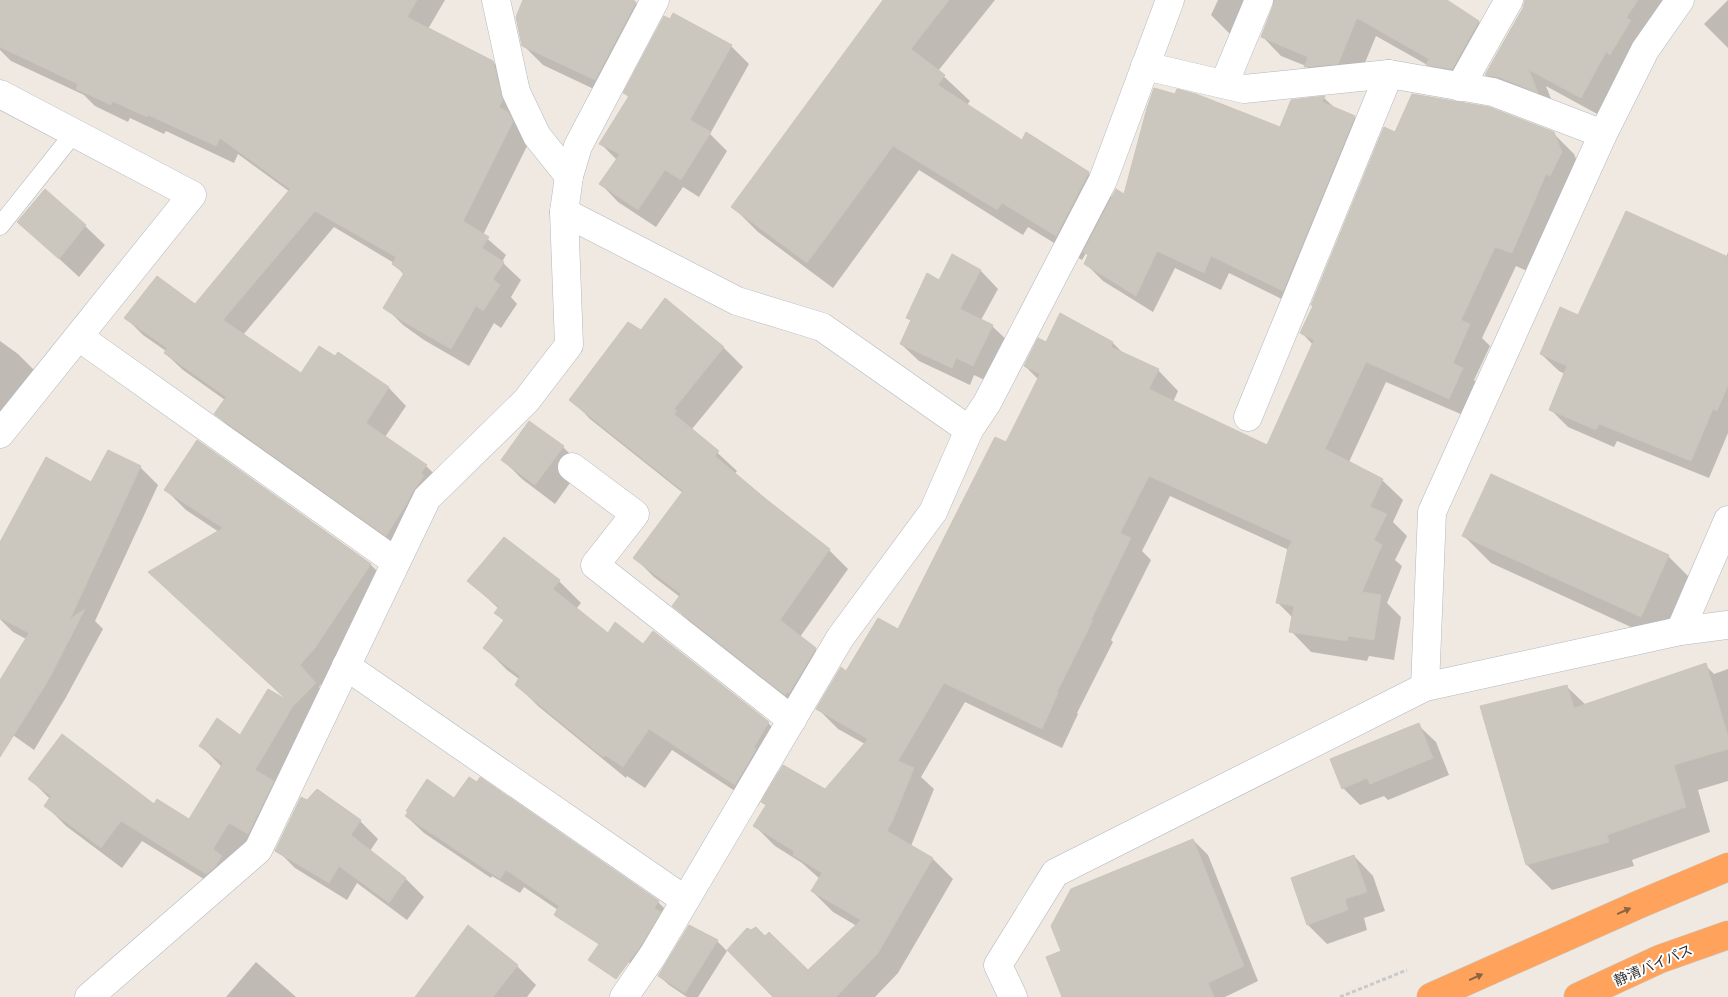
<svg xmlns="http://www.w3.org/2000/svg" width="1728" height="997" viewBox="0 0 1728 997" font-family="Ubuntu,'Noto Sans JP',sans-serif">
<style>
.shadow{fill:#0003}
.building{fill:#cbc7bf;stroke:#cbc5ba}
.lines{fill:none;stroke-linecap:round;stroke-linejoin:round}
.lane-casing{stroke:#b4b7c1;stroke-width:19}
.street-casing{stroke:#b4b7c1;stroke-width:29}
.highway-casing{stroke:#c9c9c9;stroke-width:29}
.path{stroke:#c9c9c9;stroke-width:3;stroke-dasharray:4 2.5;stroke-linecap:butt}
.lane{stroke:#fff;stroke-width:18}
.street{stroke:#fff;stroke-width:28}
.highway{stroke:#ffa35c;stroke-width:28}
.oneway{fill:#8c6343}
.labels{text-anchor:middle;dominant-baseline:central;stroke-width:4;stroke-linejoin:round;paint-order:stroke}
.street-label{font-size:14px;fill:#2e2e2e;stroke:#fff}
</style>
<rect width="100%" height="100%" fill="#efe9e1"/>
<g class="shadow">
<polygon points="0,0 445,0 428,29 493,62 511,81 530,140 483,235 506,255 502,262 521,280 511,297 517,304 501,328 494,323 469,366 424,340 403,325 385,307 404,275 394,263 334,227 243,335 302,375 336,358 338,354 389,388 406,406 385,437 426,466 444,483 404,553 234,432 216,414 225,400 183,370 165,353 166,351 143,335 126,318 195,306 290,192 238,154 234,163 166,131 164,134 130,118 128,122 95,106 84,95 11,61 0,50"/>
<polygon points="525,0 630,0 636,3 655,22 615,99 543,65 523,45"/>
<polygon points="885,0 995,0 938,71 970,101 967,105 1022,142 1027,134 1088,173 1113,198 1125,196 1281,129 1292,101 1324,98 1336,109 1354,117 1372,134 1300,308 1229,273 1221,290 1175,268 1153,312 1103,281 1085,263 1089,256 1086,253 1082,260 1028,227 1023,235 919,170 833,288 758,232 733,207"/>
<polygon points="1218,0 1444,0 1479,22 1498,41 1471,88 1431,67 1376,36 1357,82 1324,86 1306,66 1281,56 1262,36 1276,4 1268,7 1230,34 1211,15"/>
<polygon points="1525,0 1667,0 1599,115 1546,86 1555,109 1504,92 1486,75 1524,8"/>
<polygon points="1728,0 1728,48 1704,24"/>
<polygon points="731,46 749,64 710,134 727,151 699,197 683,187 656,227 618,202 601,184 617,160 601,144 629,98 625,93"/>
<polygon points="1395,133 1553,133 1574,154 1582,173 1532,273 1516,266 1482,338 1490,346 1474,380 1483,389 1470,418 1386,382 1349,462 1382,480 1403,500 1393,522 1407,536 1395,560 1402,566 1387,603 1401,617 1394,660 1369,656 1367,661 1311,652 1291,631 1293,618 1277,602 1289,550 1170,496 1142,551 1151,560 1111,640 1113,642 1077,713 1078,714 1062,748 965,702 921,777 934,789 911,846 933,859 953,879 898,973 875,997 775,997 765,937 808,971 857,926 833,912 812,891 820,879 802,863 775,846 755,826 826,791 865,744 838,729 818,709 847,673 899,631 1007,444 1039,380 1025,366 1046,344 1060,315 1113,343 1124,354 1158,370 1178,391 1173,402 1268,446 1313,345 1302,333"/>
<polygon points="45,191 85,226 105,245 79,277 19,222"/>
<polygon points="1728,252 1728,433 1709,478 1617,441 1614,447 1568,427 1550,409 1565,374 1559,371 1541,354 1578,317 1726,258"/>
<polygon points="953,256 981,271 998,289 981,320 992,326 1010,343 991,383 974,375 970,385 919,361 901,344 912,321 908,317 939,282"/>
<polygon points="665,300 724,348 743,367 692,429 737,471 735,474 829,550 848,569 800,637 815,649 835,668 805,713 693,625 674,606 680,597 654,577 635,558 683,493 590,419 571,399 641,332"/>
<polygon points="0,341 18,354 45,381 0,439"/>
<polygon points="197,442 371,565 391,585 336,668 319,687 336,704 228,894 142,841 122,868 66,826 46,806 50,799 30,779 154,806 190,821 222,767 201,746 240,736 287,700 171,593 219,532 186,510 166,490"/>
<polygon points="563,447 582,466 555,504 522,479 502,459"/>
<polygon points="140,467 158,485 95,621 103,629 65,699 34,750 10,733 0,724 0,682 26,639 13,632 0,619 0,604 92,484"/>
<polygon points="1464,536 1668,556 1696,584 1668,644 1491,563"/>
<polygon points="469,581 559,581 581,603 576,609 608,635 644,646 768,723 790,745 775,769 778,772 758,806 672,750 645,788 627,776 626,778 538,706 516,684 519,679 507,670 485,648 504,621 496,613 499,609"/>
<polygon points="1705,665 1714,674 1728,669 1728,781 1698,790 1710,832 1632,860 1634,866 1552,890 1527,865 1482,707 1566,686 1586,705"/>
<polygon points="1418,725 1436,742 1449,775 1388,800 1384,796 1360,805 1343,788"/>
<polygon points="317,790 360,821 378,839 370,851 406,879 424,897 407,920 357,883 347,900 295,868 277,850 307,802"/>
<polygon points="455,800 658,902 675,919 649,975 575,928 558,910 524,887 520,893 492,876 491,878 424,833 406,816"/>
<polygon points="1193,840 1208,855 1258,981 1225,997 1064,997 1062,952"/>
<polygon points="1354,856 1373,876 1385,911 1364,918 1367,930 1327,944 1308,925"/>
<polygon points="689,926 717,941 727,951 698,997 687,997 669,985 659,976"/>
<polygon points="256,962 296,997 226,997"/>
<polygon points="517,966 536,985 527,997 437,997"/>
</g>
<g class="building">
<polygon points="0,0 417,0 407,17 493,61 503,100 499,107 508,112 513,121 463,221 489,237 482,248 504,262 493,279 500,285 483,311 476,306 451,349 404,322 383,308 404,273 392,264 396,257 315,211 223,320 301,373 319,346 335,356 338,352 389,387 366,423 427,465 421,473 424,476 413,491 407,503 386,536 214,414 226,397 164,353 167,348 124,318 157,276 195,304 290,189 220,138 216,146 148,115 147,117 112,101 111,105 76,89 78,84 0,47"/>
<polygon points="523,0 633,0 636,2 595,80 522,46 516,17"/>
<polygon points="883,0 949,0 911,49 945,75 938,85 1022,140 1026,132 1089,172 1056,236 1002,203 997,210 893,146 807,263 731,207"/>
<polygon points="1274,0 1447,0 1479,21 1452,69 1426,65 1429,59 1357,18 1338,64 1304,67 1308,57 1261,37 1273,6"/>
<polygon points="1525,0 1638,0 1626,18 1631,20 1610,55 1606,52 1581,98 1529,70 1538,93 1499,77 1485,75 1523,8"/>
<polygon points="673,13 732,45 690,120 711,132 681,180 665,170 638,210 599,184 620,154 599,144 629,96 623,93 664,16 670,19"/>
<polygon points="1154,88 1175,94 1177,89 1196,94 1280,127 1291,100 1325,96 1322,102 1355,116 1283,291 1211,256 1204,273 1157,251 1136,296 1084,264 1088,255 1083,252 1116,189 1124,194 1147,108"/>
<polygon points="1412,94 1489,107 1554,132 1562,152 1550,176 1546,174 1512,253 1495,247 1461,320 1470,324 1453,363 1463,368 1449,399 1366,362 1325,449 1383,479 1370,507 1387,514 1374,540 1382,545 1362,592 1381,595 1374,640 1348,636 1347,641 1289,632 1294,606 1276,603 1288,548 1292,541 1149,476 1120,533 1131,538 1091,620 1093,620 1057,692 1058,693 1042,729 944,683 898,761 914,768 893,820 887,831 933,858 878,953 836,997 773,997 727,950 747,928 751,930 756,927 765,936 769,932 808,970 861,920 811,891 822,873 793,855 794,851 753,826 766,805 761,802 783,765 825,789 868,739 816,709 841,667 846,671 878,618 898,629 995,437 1006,442 1040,374 1024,366 1038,338 1046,342 1060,313 1113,342 1111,347 1159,369 1149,389 1267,445 1314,340 1300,333 1313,306 1311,305 1384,127 1395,132"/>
<polygon points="45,189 86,225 59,259 17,222"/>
<polygon points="1626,211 1728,257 1728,385 1717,411 1713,409 1691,461 1599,424 1596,430 1549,410 1567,366 1540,354 1560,307 1578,315"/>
<polygon points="952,254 981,270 960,309 993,325 973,366 956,358 952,368 900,344 911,320 906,318 927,273 939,280"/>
<polygon points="665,298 724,347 674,409 677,411 674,414 719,451 715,456 767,500 830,549 780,620 816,648 789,693 787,692 785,695 672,606 681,594 633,558 683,491 569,400 628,322 641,330"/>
<polygon points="529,421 564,446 535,485 501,460"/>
<polygon points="197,440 371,564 315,648 300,665 316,683 293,706 255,770 274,781 248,834 229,823 213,849 222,856 214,868 206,874 121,821 101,848 44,806 51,796 28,779 62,734 154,804 157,799 189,819 223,763 199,746 217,718 240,735 268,689 287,700 148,572 223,528 164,490"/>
<polygon points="108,450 141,466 70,619 85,609 48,681 0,757 0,680 29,633 0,618 0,542 46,457 91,482"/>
<polygon points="1491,474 1669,555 1641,617 1462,536"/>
<polygon points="504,537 560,580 553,589 608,633 615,622 643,644 653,631 769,722 754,747 756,749 735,785 649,729 623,767 605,755 603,757 515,685 520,676 483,648 504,620 494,613 499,607 467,581"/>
<polygon points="1706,663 1728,736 1728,749 1674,765 1686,807 1607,835 1609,842 1526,865 1480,706 1567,685 1574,708"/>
<polygon points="1419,723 1433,758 1370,784 1367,778 1342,789 1330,759"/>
<polygon points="469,777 477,782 480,777 659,901 654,908 661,912 640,947 616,979 588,960 599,944 554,915 559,906 506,870 500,879 405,816 408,812 406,811 427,779 454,798"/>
<polygon points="317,789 361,820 351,835 406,878 389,903 339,866 329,883 275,851 301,797 307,800"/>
<polygon points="1193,839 1244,966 1208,983 1214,997 1062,997 1046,957 1061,951 1051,926 1071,889"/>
<polygon points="1354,855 1367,892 1345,899 1348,910 1307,925 1291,878"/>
<polygon points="468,925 518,965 493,997 415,997"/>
<polygon points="689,925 718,940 685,993 658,976"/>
</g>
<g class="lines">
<defs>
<polyline id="lane" points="0,226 74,133"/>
<g id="street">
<polyline points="496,0 516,92 537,136 569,176"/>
<polyline points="1145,66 1244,89 1389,74 1493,92 1603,134"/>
<polyline points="1224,84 1259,0"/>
<polyline points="1460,87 1509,0"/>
<polyline points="0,94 192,195 0,434"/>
<polyline points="564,212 737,301 822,327 969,430"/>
<polyline points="79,337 396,562"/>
<polyline points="1248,417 1389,74"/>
<polyline points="572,467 635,514 595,565 792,720"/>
<polyline points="1680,631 1728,520"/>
<polyline points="346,666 685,900"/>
<polyline points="1425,687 1432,512 1603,134 1645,50 1680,0"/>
<polyline points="89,997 258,850 427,498 526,401 569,345 564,212 569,176 578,146 655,0"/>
<polyline points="624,997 653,955 840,638 933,512 969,430 987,403 1103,180 1170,0"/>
<polyline points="1013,997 998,965 1055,873 1425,687 1680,631 1728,625"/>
</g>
<g id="highway">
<polyline points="1431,997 1640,904 1728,867"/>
<polyline points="1578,997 1660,959 1728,935"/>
</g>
</defs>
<use href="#lane" class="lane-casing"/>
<use href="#street" class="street-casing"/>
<use href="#highway" class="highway-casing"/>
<polyline class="path" points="1340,997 1407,970"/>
<use href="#lane" class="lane"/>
<use href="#street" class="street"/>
<use href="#highway" class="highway"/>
</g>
<defs><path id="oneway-solid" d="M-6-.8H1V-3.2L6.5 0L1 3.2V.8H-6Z" transform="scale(1.25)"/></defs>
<g class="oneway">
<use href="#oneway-solid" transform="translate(1624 911) rotate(-24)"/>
<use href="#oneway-solid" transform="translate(1476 977) rotate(-24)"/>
</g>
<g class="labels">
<g class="street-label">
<text transform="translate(1653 965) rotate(-23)">静清バイパス</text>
</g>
</g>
</svg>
